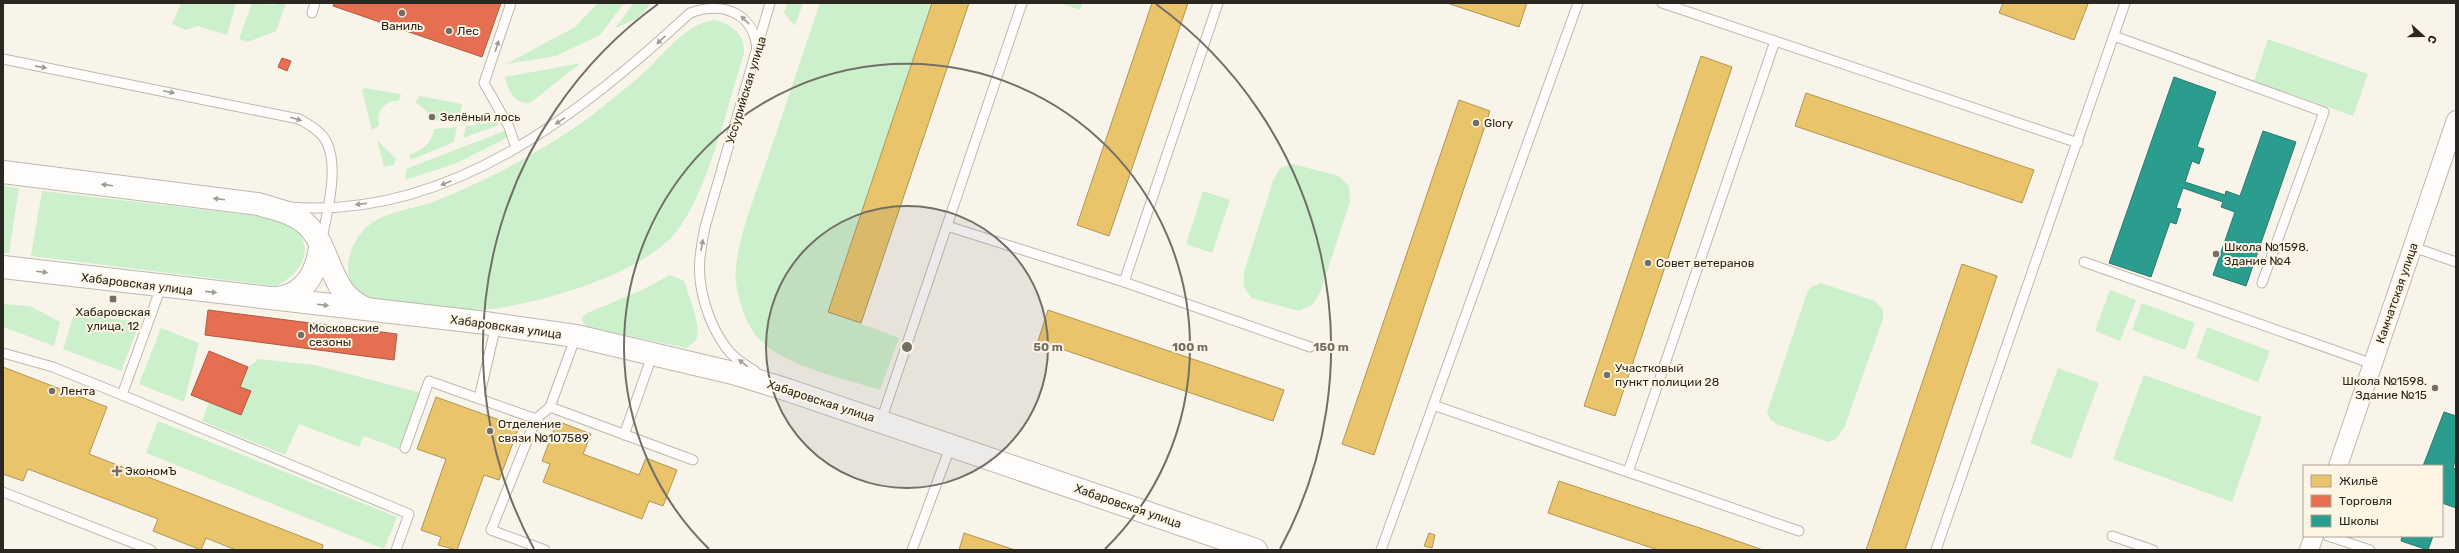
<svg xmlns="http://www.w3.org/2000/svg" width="2459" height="553" viewBox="0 0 2459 553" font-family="Rubik,sans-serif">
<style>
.green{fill:#ccf0cb}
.homes{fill:#e9c46a;stroke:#b09554}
.shops{fill:#e76f51;stroke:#ae5942}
.schools{fill:#2a9d8f;stroke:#2a7a6e}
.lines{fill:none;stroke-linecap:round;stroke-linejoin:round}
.lane-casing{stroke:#bcb8b0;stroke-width:11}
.street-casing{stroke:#bcb8b0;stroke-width:20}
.secondary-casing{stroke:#bcb8b0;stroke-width:24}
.lane{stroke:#fefdfc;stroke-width:9}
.street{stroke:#fefdfc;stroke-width:18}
.secondary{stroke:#fefdfc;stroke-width:22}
.oneway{fill:#9f9d99}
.ring{fill:none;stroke:#726f67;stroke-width:2}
.poi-dot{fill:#726f67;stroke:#fff5e4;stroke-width:1.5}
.labels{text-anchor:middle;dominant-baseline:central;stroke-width:4;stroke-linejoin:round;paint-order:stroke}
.poi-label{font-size:12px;fill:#2a2720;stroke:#fff5e4;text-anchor:start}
.street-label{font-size:12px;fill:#2a2720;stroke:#fff5e4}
.centre{fill:#726f67;stroke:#fff5e4;stroke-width:2}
.ring-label{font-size:12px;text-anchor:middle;font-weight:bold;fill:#726f67;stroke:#fff5e4;stroke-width:4;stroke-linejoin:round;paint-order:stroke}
</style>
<rect width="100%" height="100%" fill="#f9f4ea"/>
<g class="green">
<polygon points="181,3 236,3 227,35 198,26 186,30 172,24"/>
<polygon points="252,3 275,5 276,3 286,3 276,31 248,42 239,39"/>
<polygon points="598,3 624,3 600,35 556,56 506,64 575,27"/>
<polygon points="634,3 651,3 637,19 615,28"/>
<polygon points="787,3 803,3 795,26 784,13"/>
<path d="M 820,3 L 932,3 L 828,311 L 899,338 L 880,390 C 843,378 784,367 757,337 C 746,324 738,299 736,283 C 732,254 754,198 764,169 C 783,114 801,58 820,3 Z"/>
<polygon points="1061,3 1083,3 1080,10"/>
<path d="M 714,20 C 732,24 745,34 744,54 C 728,103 706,202 671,238 C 634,275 550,300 499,308 C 474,312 448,307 423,304 C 406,302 384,303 368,297 C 339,286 346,252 361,233 C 376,213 408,210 430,203 C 444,198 458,191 472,185 C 497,174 521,161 544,147 C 578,128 609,102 638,78 C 662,58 682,25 714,20 Z"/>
<polygon points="2268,39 2368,74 2353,116 2254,81"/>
<path d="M 581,63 L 530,103 C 514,104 509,91 505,77 Z"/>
<path d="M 365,88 L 401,94 L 399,101 L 392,101 C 380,106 377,114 379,126 L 372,130 L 362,90 Z"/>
<polygon points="420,96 462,104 459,119 431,121 429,113 415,102"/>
<polygon points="497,122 499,125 463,138 466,126"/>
<path d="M 457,127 L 454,142 L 411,160 L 409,155 C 423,149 431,145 434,129 Z"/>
<polygon points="507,130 509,137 457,163 405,180 406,169"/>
<polygon points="377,140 396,159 394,165 384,167"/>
<polygon points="1293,164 1339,176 1349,186 1350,202 1320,293 1312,305 1299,311 1251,298 1244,287 1244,272 1273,181 1280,168"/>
<polygon points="3,186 19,188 9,253 3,253"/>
<path d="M 42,191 L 275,218 C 284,223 296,228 301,236 C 313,259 294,277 276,286 L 31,256 Z"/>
<polygon points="1203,191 1230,200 1212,253 1186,244"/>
<path d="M 670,275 L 684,281 C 688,293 701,326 697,337 C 695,343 690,345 686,348 L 588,327 L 583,323 L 582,318 L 587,313 L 642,290 Z"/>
<polygon points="1821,283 1875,301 1883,310 1883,319 1844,428 1836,439 1829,442 1776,424 1770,419 1767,412 1807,293 1811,287"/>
<polygon points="2110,290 2136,300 2120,341 2095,331"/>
<polygon points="2142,303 2195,323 2185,350 2132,330"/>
<polygon points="3,304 30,306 60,322 54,346 3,327"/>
<polygon points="74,314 140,322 121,371 63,349"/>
<polygon points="2207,327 2270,351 2258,382 2196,358"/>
<polygon points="161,328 199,343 184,402 139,384"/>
<polygon points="259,359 315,365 421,393 401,450 364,436 359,447 299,424 285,455 202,421 209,402 241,415 251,391 240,387 248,367"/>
<polygon points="2058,368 2099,383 2071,459 2030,443"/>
<polygon points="2144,375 2262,417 2232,502 2113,459"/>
<polygon points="158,421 397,517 384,549 146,453"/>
</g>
<g class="homes">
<polygon points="932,3 969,3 861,323 828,312"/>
<polygon points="1152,3 1188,3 1109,236 1077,225"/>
<polygon points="1447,3 1527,3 1519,27"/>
<polygon points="2003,3 2086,3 2088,4 2074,40 1999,13"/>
<polygon points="1701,56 1732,67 1615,416 1584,406"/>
<polygon points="1806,93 2034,170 2022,203 1795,126"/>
<polygon points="1459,100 1490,111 1374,455 1342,444"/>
<polygon points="1962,264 1997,276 1946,427 1905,550 1866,550"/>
<polygon points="1048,310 1284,390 1273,421 1038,341"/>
<polygon points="3,367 107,407 89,454 323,545 322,550 236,550 206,538 201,550 153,531 158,519 28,469 23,481 3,474"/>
<polygon points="436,397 519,427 499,480 484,475 457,550 438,545 441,537 421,530 446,459 417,449"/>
<polygon points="557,421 591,434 583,454 639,475 646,458 677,470 663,506 649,501 642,519 543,482 550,464 542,461"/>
<polygon points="1559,481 1700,528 1763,550 1658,550 1548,513"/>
<polygon points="964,533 1015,550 959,550"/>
<polygon points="1429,533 1435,535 1432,548 1424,546"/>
</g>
<g class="shops">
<polygon points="334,3 501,3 482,57 333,6"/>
<polygon points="282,58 291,61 287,71 278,67"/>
<polygon points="208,310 397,334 394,360 205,335"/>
<polygon points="209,351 248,367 240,387 251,391 241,415 191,395"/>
</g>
<g class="schools">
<polygon points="2174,77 2216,92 2197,147 2204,149 2199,164 2192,161 2185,182 2225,195 2226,191 2240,196 2263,131 2296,142 2246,286 2213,275 2235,212 2221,207 2223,202 2183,188 2176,208 2181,209 2176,224 2170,222 2151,277 2109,263"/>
<polygon points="2444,412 2456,416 2456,458 2453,468 2456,469 2456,508 2442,503 2442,466 2423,466"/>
<polygon points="2402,536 2433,536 2428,550 2401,541"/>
</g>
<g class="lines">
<defs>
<g id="lane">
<polyline points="511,3 484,83 509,127 516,148"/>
<polyline points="1662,3 2078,143"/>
<polyline points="312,13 315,3"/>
<polyline points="2114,36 2324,112 2262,283"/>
<path d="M 3,59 L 299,119 C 310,125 322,132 327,143 C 339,169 327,212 322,239"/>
<path d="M 289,207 C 448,220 580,114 690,13 C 725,0 758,15 757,56"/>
<polyline points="947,226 1124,282 1310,347"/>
<polyline points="2413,247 2456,262"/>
<polyline points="2084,262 2373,364"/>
<polyline points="1124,282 1218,3"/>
<polyline points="161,287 122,395 409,514 396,550"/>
<polyline points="3,353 53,367 122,395"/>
<path d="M 755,371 C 744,364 732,357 725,346 C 708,323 697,286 700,258 C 701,247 703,237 705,227 L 770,3"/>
<polyline points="479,398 496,325"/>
<polyline points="1433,405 1799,531"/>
<polyline points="550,407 576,336"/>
<polyline points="536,419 491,530 545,550"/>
<polyline points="881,421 1022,3"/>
<polyline points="624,435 653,353"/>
<polyline points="405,448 429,381 536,419 550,407 693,460"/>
<polyline points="1628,472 1775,41"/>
<polyline points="3,492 151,550"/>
<polyline points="2112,536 2153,550"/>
<polyline points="2328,536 2370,550"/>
<polyline points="912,550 951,445"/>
<polyline points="1381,550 1578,3"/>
<polyline points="1936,550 2125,3"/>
</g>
<g id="street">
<polyline points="2338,466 2456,120"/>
<polyline points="2309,550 2314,536"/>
</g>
<g id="secondary">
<path d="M 3,172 L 258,204 C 274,209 293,212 306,224 C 333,249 327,293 367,309"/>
<polyline points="3,267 478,322 576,336 733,373 788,390 1256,550"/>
<path d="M 276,298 C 304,296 316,274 320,248"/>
</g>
</defs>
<use href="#lane" class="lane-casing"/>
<use href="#street" class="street-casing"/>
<use href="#secondary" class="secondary-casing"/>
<use href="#lane" class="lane"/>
<use href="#street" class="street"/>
<use href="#secondary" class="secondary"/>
</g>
<defs><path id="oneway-solid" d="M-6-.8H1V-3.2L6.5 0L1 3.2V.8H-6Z"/></defs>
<g class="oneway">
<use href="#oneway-solid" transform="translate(745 20) rotate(-136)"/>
<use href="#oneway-solid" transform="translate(661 40) rotate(137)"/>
<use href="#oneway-solid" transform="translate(497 46) rotate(-72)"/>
<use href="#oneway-solid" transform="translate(41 67) rotate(11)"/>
<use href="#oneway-solid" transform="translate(169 92) rotate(12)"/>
<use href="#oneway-solid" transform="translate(296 119) rotate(16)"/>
<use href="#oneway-solid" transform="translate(560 121) rotate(145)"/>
<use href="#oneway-solid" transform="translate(446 183) rotate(157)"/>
<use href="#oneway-solid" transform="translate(107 185) rotate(-173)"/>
<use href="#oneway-solid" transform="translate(219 199) rotate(-173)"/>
<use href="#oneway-solid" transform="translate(361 204) rotate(173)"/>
<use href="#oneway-solid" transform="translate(702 245) rotate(-79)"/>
<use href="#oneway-solid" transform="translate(42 272) rotate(7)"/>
<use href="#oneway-solid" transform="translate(211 292) rotate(6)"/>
<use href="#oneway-solid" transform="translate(323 305) rotate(7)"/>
<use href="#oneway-solid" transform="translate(743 363) rotate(-143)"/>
</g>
<circle cx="907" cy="347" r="141" fill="#726f67" fill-opacity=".12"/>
<g class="ring">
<circle cx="907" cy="347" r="141"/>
<path d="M709 549A283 283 0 1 1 1105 549"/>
<path d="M534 549A424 424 0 0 1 658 4M1156 4A424 424 0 0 1 1280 549"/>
</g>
<g class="poi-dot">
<circle cx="402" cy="13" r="4"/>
<circle cx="449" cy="31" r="4"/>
<circle cx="432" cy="117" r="4"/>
<circle cx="1476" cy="123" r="4"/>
<circle cx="2216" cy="254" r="4"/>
<circle cx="1648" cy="263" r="4"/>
<rect x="109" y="295" width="8" height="8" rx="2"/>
<circle cx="301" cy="335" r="4"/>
<circle cx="1607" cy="375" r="4"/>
<circle cx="2435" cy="388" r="4"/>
<circle cx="52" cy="391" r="4"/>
<circle cx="490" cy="431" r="4"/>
<path d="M115 465h4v4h4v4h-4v4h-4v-4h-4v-4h4z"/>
</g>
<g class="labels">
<g class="poi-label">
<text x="402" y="26" text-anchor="middle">Ваниль</text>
<text x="457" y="31">Лес</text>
<text x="440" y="117">Зелёный лось</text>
<text x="1484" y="123">Glory</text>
<text x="2224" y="247">Школа №1598.<tspan x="2224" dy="14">Здание №4</tspan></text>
<text x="1656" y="263">Совет ветеранов</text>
<text x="113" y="312" text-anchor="middle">Хабаровская<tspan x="113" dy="14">улица, 12</tspan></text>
<text x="309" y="328">Московские<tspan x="309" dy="14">сезоны</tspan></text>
<text x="1615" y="368">Участковый<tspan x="1615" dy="14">пункт полиции 28</tspan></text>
<text x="2427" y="381" text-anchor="end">Школа №1598.<tspan x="2427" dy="14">Здание №15</tspan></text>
<text x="60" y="391">Лента</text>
<text x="498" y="424">Отделение<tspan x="498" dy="14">связи №107589</tspan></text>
<text x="125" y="471">ЭкономЪ</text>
</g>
<g class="street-label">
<text transform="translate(746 90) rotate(-73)">Уссурийская улица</text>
<text transform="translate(137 284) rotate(7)">Хабаровская улица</text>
<text transform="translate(2397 293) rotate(-71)">Камчатская улица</text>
<text transform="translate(506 327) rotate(8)">Хабаровская улица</text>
<text transform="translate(821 401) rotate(18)">Хабаровская улица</text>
<text transform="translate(1128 506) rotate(19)">Хабаровская улица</text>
</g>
</g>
<circle cx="907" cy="347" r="6" class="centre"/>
<g class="ring-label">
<text x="1048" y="351">50 m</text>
<text x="1190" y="351">100 m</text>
<text x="1331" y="351">150 m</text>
</g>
<rect width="2459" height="553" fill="none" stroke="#2a2720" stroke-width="8"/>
<rect x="2303" y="465" width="140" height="72" fill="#fff5e4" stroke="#aaa396"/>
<rect x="2311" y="475" width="20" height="12" fill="#e9c46a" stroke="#aaa396"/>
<text x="2339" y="485" font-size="12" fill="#2a2720">Жильё</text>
<rect x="2311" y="495" width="20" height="12" fill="#e76f51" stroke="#aaa396"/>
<text x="2339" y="505" font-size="12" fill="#2a2720">Торговля</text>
<rect x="2311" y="515" width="20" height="12" fill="#2a9d8f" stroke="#aaa396"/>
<text x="2339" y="525" font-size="12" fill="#2a2720">Школы</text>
<g transform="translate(2423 36) rotate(111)" stroke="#fff5e4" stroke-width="3" paint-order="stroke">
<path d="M0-3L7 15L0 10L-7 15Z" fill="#2a2720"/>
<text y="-6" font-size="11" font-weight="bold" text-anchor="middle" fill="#2a2720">С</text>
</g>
</svg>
